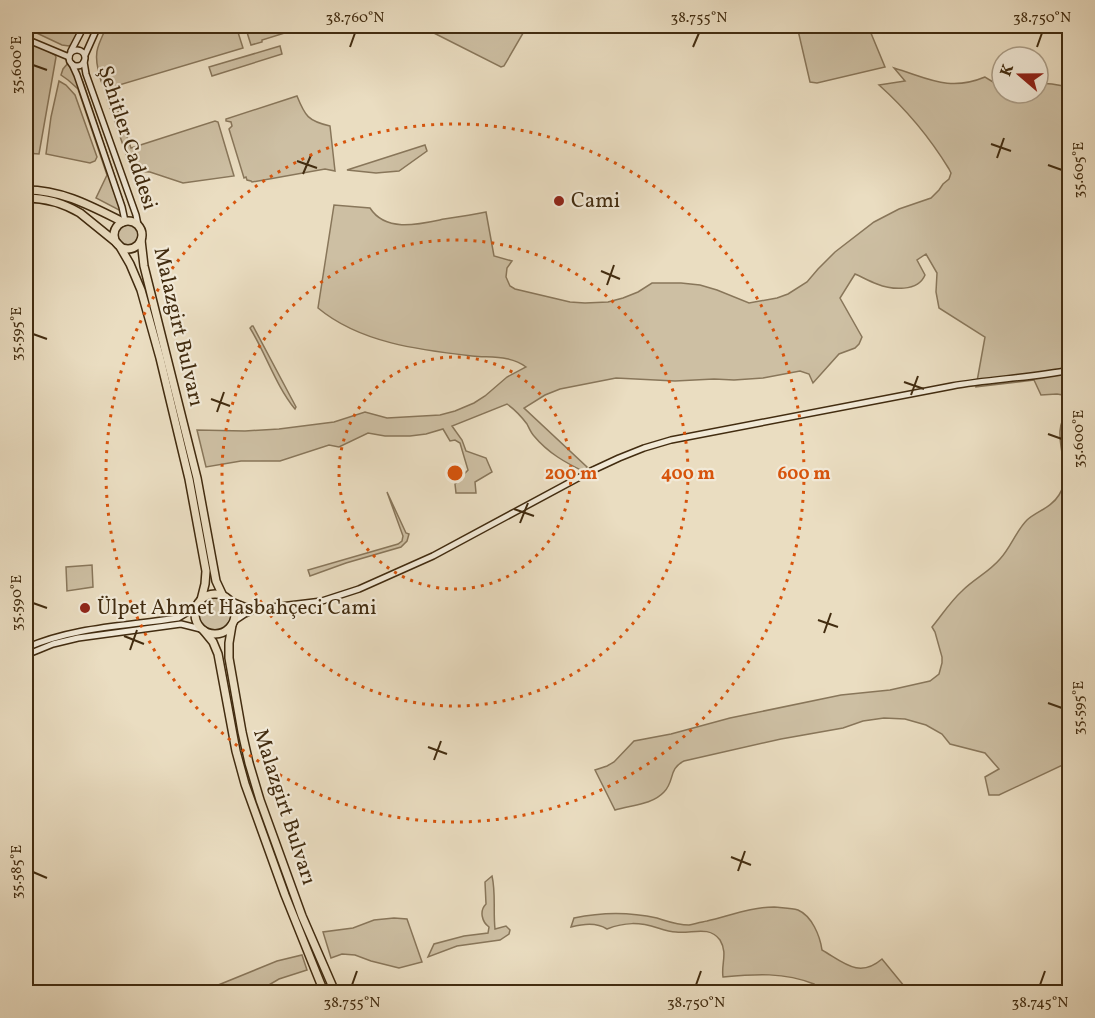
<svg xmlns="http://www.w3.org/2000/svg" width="1095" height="1018" viewBox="0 0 1095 1018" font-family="Vollkorn,serif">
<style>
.green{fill:#cdbfa3;stroke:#88765a;stroke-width:1.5}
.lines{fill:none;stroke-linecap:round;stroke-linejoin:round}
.secondary-casing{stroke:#422c10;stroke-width:8}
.highway-casing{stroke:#422c10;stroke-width:10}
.secondary{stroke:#f1e9d7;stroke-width:5}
.highway{stroke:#eaddc1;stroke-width:7}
.ticks{fill:none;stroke:#422c10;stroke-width:2}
.ring{fill:none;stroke:#d7540c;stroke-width:3;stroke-dasharray:3 6}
.poi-dot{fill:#8f2418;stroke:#f1e9d7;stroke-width:2}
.labels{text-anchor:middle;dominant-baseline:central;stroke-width:4.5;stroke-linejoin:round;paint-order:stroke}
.street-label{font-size:21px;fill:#422c10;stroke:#f1e9d7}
.poi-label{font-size:21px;fill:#422c10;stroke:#f1e9d7;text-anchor:start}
.centre{fill:#d7540c;stroke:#f1e9d7;stroke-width:3}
.ring-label{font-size:18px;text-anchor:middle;font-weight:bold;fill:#d7540c;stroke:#f1e9d7;stroke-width:4.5;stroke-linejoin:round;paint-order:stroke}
.neatline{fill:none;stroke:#422c10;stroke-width:2}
.ticks-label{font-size:15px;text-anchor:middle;fill:#422c10}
</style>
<rect width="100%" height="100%" fill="#eaddc1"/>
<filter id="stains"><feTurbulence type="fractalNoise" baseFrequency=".00333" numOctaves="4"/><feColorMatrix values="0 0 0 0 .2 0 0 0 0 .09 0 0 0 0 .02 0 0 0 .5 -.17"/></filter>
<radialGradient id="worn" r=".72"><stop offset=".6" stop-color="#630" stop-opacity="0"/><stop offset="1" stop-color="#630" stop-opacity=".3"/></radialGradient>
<g class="green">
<polygon points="26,26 87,26 80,40 69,46 62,45 26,28"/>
<path d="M 107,26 L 236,26 L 243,48 L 106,89 C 102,85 101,82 100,77 C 93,53 97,47 107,26 Z"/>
<polygon points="245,26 307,26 262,40 262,42 251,45"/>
<polygon points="420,26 526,26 526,28 504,66 501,67"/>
<polygon points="797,26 868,26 885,67 817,83 810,82"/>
<polygon points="26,39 55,55 56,57 39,154 26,153"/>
<polygon points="280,46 282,54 212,76 209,67"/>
<polygon points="69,62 79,75 83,82 124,204 122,209 119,210 96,198 107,175 78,89 68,80 61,75 63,69"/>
<path d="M 894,68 C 928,78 949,92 985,77 L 993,82 L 1002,83 L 1002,93 L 1038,93 L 1038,83 L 1052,84 L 1069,87 L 1069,396 L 1057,394 L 1041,395 L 1034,380 L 976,387 L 985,337 L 939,308 L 936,292 L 937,273 L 926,254 L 917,260 L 925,275 C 918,292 892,290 877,284 C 869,281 862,277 855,274 L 840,298 L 862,337 L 859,344 L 855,348 L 839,354 L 813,383 L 809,374 L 800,371 L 763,378 L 734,380 L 714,379 L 675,381 L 616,378 L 560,389 L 545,395 L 524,408 L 587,467 L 585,472 C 566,463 548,453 534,436 C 531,433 529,428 527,424 C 521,416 514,409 507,404 L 452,426 L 462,440 L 466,451 L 486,458 L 492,472 L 475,482 L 476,493 L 456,493 L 455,484 L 468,470 L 460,443 L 455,440 L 450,441 L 443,429 L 426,434 L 410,436 L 385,436 L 368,433 L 339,447 L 329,445 L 280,461 L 241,461 L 206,467 L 197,430 L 245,431 L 279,429 L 334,422 L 365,412 L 387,418 L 440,415 L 455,411 L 474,403 L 485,396 L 507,377 L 526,367 C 510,355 491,358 472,356 C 420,350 360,343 318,308 L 334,205 L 370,208 C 386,233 420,224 444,219 C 458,217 472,215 486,212 L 494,256 L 512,261 L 507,268 L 506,277 L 510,286 L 515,289 L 570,302 L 585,303 L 608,302 L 623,298 L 638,292 L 652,283 L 681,283 L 700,285 L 717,290 L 749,303 L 777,298 L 788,294 L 807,282 L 818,269 L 835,252 L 874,222 L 899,209 L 931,198 L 939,190 L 943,184 L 949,179 L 951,173 L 949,169 C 930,138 907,110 879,85 L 905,81 Z"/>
<polygon points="59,81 66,85 75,95 97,157 95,161 90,163 46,154 51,117"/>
<path d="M 297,96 C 305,116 308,121 330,126 L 335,171 L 325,169 L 252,182 L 251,181 L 247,180 L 246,177 L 244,178 L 229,129 L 232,126 L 231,122 L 226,121 L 226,119 Z"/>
<polygon points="113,97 131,148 215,121 218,122 234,176 183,183 150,172 132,171 107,99"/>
<polygon points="425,145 427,151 399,171 376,173 347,170"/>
<circle cx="128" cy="235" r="11"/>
<path d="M 252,326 L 253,326 L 296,407 L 295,409 C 276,386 266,354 250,328 Z"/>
<path d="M 1069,411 L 1069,762 L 999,795 L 989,795 L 985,777 L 999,769 L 985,753 L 950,744 L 942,734 L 926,725 L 905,719 L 884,718 L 863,721 L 843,728 L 781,739 L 684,761 C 668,769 675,781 664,792 C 652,805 631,805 615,810 L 595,770 L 607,766 L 614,762 L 634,741 L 671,734 L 730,718 L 841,695 L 890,690 L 930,681 L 939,674 L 942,663 L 942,657 L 935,632 L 932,627 C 942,615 950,602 962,591 C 974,579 989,572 1000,559 C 1011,547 1016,531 1027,520 C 1037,511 1051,508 1059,495 C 1076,469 1046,433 1069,411 Z"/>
<polygon points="387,492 406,533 409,534 407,541 401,547 346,563 310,576 308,570 398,544 402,541 403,536"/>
<polygon points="92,565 93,587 67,591 66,567"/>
<circle cx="215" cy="614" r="17"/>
<path d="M 492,876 C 496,893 493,911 495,929 L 506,926 L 510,930 L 509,934 L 500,940 L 457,946 L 428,957 L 434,944 L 464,936 L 488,933 L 489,927 C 482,922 479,911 486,904 L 485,882 Z"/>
<path d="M 774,907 C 782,908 791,908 798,910 C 812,916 820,936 822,950 C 843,962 859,979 882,959 L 909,992 L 818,992 L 817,987 L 814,984 C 784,972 755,974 723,977 C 721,964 728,953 720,940 C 709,925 692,934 676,932 C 670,932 664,930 658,928 C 639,922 625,922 607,929 C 596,922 583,924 571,927 L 574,918 C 602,912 630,912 657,918 C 667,921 677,925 689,925 C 694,924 701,922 707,921 C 729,916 751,907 774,907 Z"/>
<polygon points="394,918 407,919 422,962 399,968 371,961 355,955 342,954 331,958 323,932 353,928 374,920"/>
<polygon points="302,955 307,970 279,979 257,992 201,992 277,961"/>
</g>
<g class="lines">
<defs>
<g id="secondary">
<polyline points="26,39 69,57"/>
<circle cx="77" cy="58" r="8"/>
<polyline points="71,51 84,26"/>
<polyline points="85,55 98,26"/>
<polyline points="84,62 86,74 136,215 138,225"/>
<polyline points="72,64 77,75 122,207 125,221"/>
<polyline points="229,600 244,606 256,608"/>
<path d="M 233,622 L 245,614 L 256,609 L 322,601 L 359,589 L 433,556 L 591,471 L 619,458 L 644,448 L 671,440 L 952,386 C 991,379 1031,378 1070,370"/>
<path d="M 26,648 C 73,627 127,626 178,618 L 188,612 L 198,603"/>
<polyline points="26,655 53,644 78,638 181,624 201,629"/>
</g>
<g id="highway">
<path d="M 26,190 C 62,190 91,206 123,222"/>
<path d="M 26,198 C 45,198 63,203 80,213 L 117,243"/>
<circle cx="128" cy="235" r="14"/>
<polyline points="141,240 144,266 197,478 216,581 223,596"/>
<polyline points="119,245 130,264 141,290 160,358 189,479 206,571 205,584 201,600"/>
<circle cx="215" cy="614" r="20"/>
<polyline points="232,625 229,643 229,658 242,732 249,763 260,800 302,916 335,992"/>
<polyline points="204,631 213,642 218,654 236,751 245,784 285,895 324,992"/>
</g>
</defs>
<use href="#secondary" class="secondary-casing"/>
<use href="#highway" class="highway-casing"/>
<use href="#secondary" class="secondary"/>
<use href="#highway" class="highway"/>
</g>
<path class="ticks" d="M 350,47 L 355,33M 693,47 L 699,33M 1037,47 L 1042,33M 33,65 L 47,70M 991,144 L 1011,151M 997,158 L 1004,138M 297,161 L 317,168M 1048,165 L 1062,170M 303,174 L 311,155M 601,271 L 620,279M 607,285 L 614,265M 33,334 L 47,339M 904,382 L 924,389M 911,395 L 918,376M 211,399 L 230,406M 217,412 L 224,392M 1048,434 L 1062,439M 514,509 L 534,516M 520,523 L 528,503M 33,603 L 47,608M 818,620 L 838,627M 824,633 L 831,613M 124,636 L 144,644M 130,650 L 137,630M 1048,703 L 1062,708M 428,747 L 447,754M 434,760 L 441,741M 731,857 L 751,865M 738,871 L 745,851M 33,872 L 47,878M 352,985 L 357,971M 696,985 L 701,971M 1040,985 L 1045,971"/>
<g class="ring">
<circle cx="455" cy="473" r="116"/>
<circle cx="455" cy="473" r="233"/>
<circle cx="455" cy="473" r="349"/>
</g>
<g class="poi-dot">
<circle cx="559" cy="201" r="6"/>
<circle cx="85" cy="608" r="6"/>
</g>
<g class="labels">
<g class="street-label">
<text transform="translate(127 138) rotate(72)">Şehitler Caddesi</text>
<text transform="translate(178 327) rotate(77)">Malazgirt Bulvarı</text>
<text transform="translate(284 807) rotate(72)">Malazgirt Bulvarı</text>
</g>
<g class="poi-label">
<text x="571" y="201">Cami</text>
<text x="97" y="608">Ülpet Ahmet Hasbahçeci Cami</text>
</g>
</g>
<circle cx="455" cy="473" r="9" class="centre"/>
<g class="ring-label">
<text x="571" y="479">200 m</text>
<text x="688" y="479">400 m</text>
<text x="804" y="479">600 m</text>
</g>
<rect width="1095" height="1018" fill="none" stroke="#eaddc1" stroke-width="66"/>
<g transform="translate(1020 75) rotate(290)"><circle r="28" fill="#f1e9d7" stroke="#ab9d87" stroke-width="1.5"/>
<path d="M0-4.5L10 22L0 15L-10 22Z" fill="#8f2418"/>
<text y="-9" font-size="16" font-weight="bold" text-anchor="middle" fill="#422c10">K</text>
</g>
<rect x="33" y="33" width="1029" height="952" class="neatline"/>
<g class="ticks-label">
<text x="355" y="22">38.760°N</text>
<text x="699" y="22">38.755°N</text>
<text x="1042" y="22">38.750°N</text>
<text transform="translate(16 65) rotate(-90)" y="5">35.600°E</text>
<text transform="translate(1078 170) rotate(-90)" y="5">35.605°E</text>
<text transform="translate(16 334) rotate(-90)" y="5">35.595°E</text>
<text transform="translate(1078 439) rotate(-90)" y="5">35.600°E</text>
<text transform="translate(16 603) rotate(-90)" y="5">35.590°E</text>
<text transform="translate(1078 708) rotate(-90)" y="5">35.595°E</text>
<text transform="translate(16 872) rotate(-90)" y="5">35.585°E</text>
<text x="352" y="1007">38.755°N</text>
<text x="696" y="1007">38.750°N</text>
<text x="1040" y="1007">38.745°N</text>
</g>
<rect width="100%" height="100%" filter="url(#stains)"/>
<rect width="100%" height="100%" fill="url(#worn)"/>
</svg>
